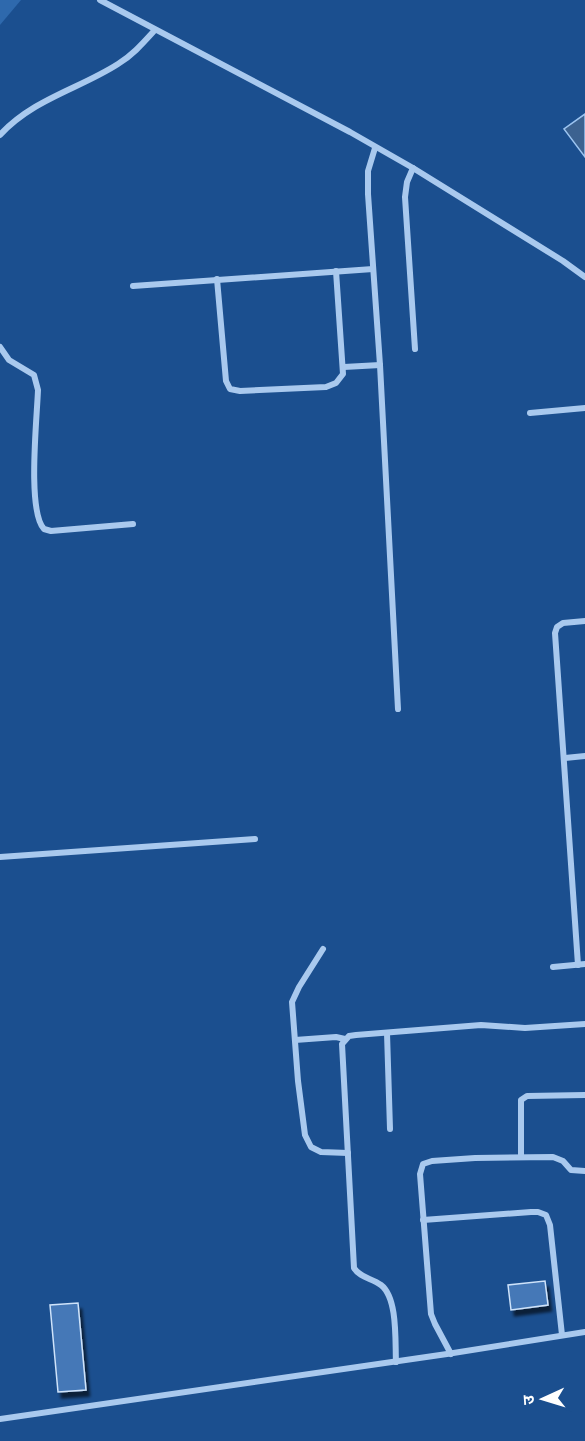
<svg xmlns="http://www.w3.org/2000/svg" width="585" height="1441" viewBox="0 0 585 1441" font-family="Lato,'Noto Sans Devanagari',sans-serif">
<style>
.green{fill:#2e69ad}
.water{fill:#3c6290;stroke:#9cc4f0;stroke-width:1.5}
.building{fill:#4478b7;stroke:#cfe3fa;stroke-width:1.5;filter:url(#shadow)}
.lines{fill:none;stroke-linecap:round;stroke-linejoin:round}
.minor{stroke:#a9c9ee;stroke-width:6}
</style>
<defs>
<filter id="shadow"><feDropShadow dx="3.5" dy="6" stdDeviation="1.5" flood-color="#0009"/></filter>
</defs>
<rect width="100%" height="100%" fill="#1b4f8f"/>
<polygon class="green" points="0,0 21,0 0,25"/>
<polygon class="water" points="585,114 585,157 564,129"/>
<g class="building">
<polygon points="545,1281 548,1305 511,1310 508,1285"/>
<polygon points="78,1303 86,1390 58,1392 50,1305"/>
</g>
<g class="lines">
<g class="minor">
<polyline points="100,0 350,132 413,168 563,261 585,277"/>
<path d="M 0,135 C 33,99 79,89 118,64 C 133,55 144,42 155,30"/>
<polyline points="375,148 368,171 368,194 380,365 398,709"/>
<polyline points="413,168 407,182 405,197 415,349"/>
<polyline points="217,279 226,381 230,389 240,391 326,387 336,383 343,374 336,271"/>
<polyline points="133,286 373,269"/>
<path d="M 0,347 L 9,360 L 34,375 L 38,390 C 37,418 27,511 44,529 L 51,531 L 133,524"/>
<polyline points="344,367 380,365"/>
<polyline points="530,413 585,408"/>
<polyline points="565,758 585,756"/>
<polyline points="0,857 255,839"/>
<polyline points="323,949 299,987 292,1002 298,1081 305,1135 311,1147 321,1152 348,1153"/>
<polyline points="578,965 555,633 557,627 563,623 585,621"/>
<polyline points="553,967 585,964"/>
<polyline points="387,1033 390,1129"/>
<polyline points="295,1040 336,1037 345,1039"/>
<polyline points="521,1157 521,1100 527,1096 585,1095"/>
<polyline points="423,1220 531,1212 538,1212 546,1215 550,1225 562,1335"/>
<polyline points="451,1354 435,1324 431,1314 420,1174 423,1164 432,1161 475,1158 553,1157 563,1161 571,1170 585,1171"/>
<path d="M 396,1362 C 395,1342 398,1298 381,1285 C 372,1278 360,1278 354,1268 L 342,1044 L 349,1036 L 356,1035 L 481,1025 L 525,1028 L 585,1024"/>
<polyline points="0,1419 447,1354 585,1332"/>
</g>
</g>
<g transform="translate(543 1399) rotate(266)" stroke="#1b4f8f" stroke-width="4.5" paint-order="stroke">
<path d="M0-4.5L10 22L0 15L-10 22Z" fill="#ffffff"/>
<text y="-9" font-size="16" font-weight="bold" text-anchor="middle" fill="#ffffff">उ</text>
</g>
</svg>
